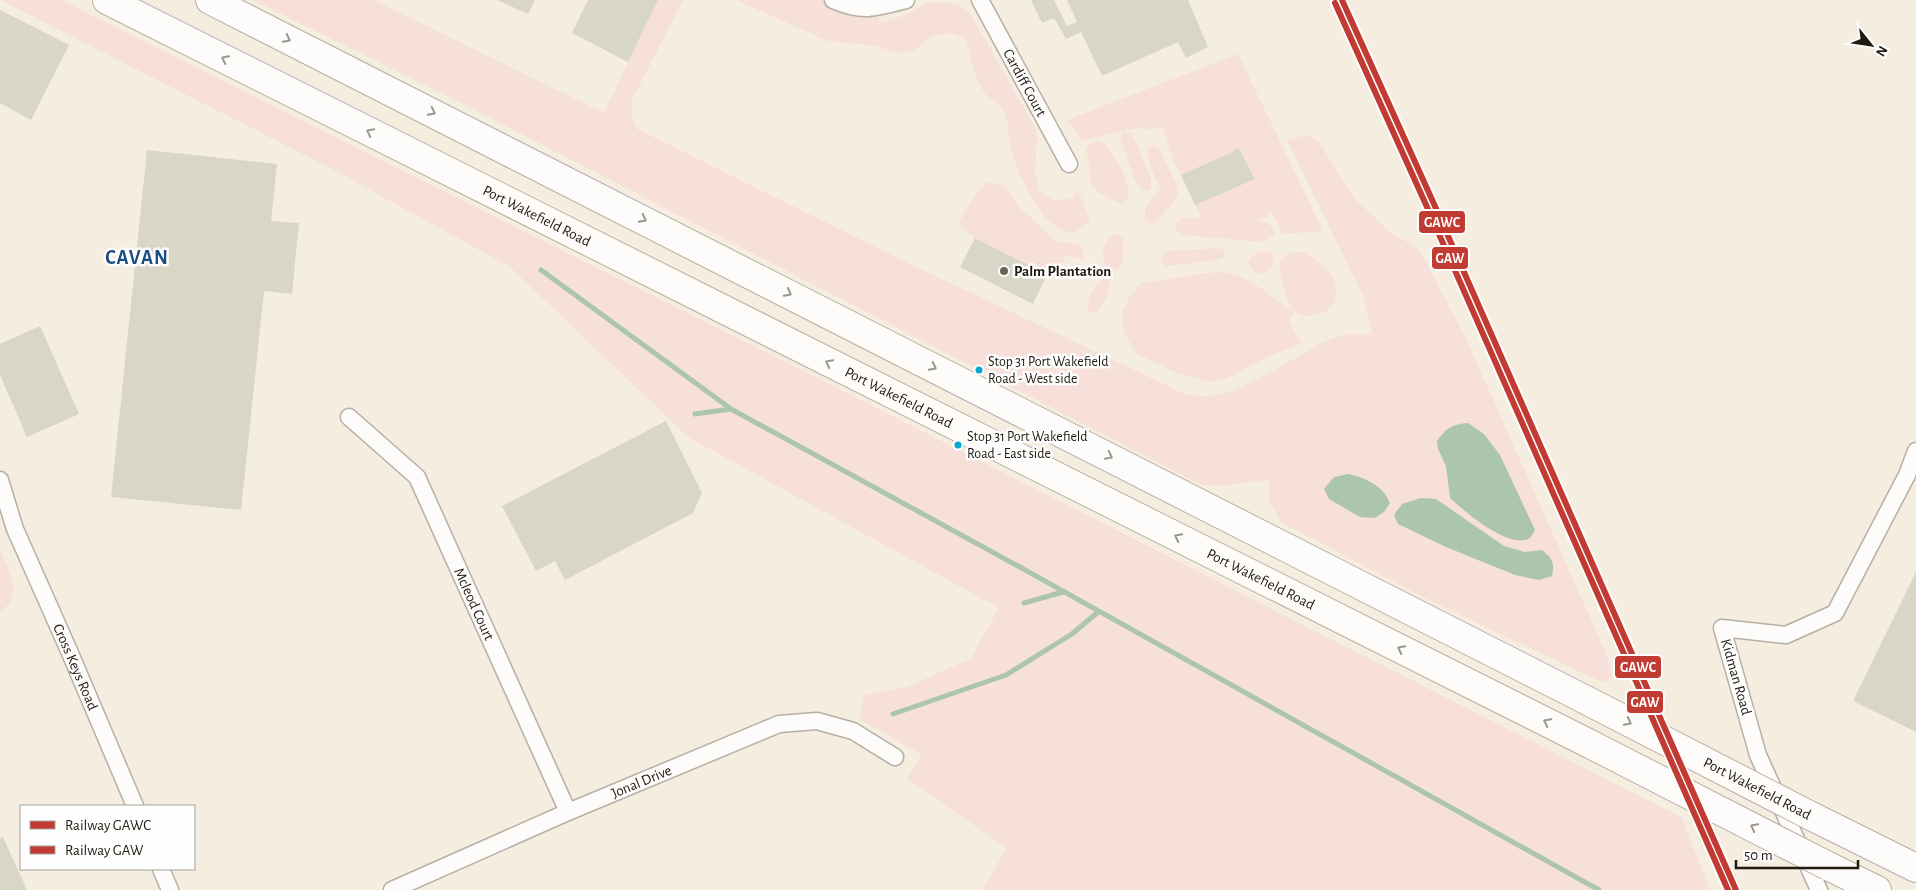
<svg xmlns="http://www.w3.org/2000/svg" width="1916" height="890" viewBox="0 0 1916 890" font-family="'Alegreya Sans',sans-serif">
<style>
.green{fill:#f7dfda}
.water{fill:#acc6ab}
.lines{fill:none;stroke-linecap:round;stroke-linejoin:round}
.stream{stroke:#acc6ab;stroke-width:5}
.building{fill:#d8d6c6}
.minor-casing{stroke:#b6afa4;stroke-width:19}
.trunk-casing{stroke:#b6afa4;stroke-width:30}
.minor{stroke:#fefcfa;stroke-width:16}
.trunk{stroke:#fefcfa;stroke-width:28}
.trunk-bridge-casing{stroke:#b6afa4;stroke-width:30;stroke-linecap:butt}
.trunk-bridge{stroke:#fefcfa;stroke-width:28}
.rail-1-casing{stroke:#fefefe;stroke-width:10}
.rail-2-casing{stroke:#fefefe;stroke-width:10}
.rail-1{stroke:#c23b33;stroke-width:6}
.rail-2{stroke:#c23b33;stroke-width:6}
.oneway{stroke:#9a9690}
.poi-dot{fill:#6a6458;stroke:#fefefe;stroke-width:2}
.bus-dot{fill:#00a9ce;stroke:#fefefe;stroke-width:2}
.labels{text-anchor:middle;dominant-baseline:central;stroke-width:5;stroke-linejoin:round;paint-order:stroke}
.bus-label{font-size:14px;fill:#1f1a0f;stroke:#fefefe;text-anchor:start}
.street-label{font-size:15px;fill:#1f1a0f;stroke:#fefefe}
.poi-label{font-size:15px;font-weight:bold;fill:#1f1a0f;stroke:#fefefe;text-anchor:start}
.district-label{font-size:20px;font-weight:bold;letter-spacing:1px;fill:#1b4d80;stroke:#fefefe}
.line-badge{stroke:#fefefe;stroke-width:2}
.badge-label{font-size:14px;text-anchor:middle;font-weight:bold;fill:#fff}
</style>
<rect width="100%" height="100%" fill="#f5eddf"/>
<g class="green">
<polygon points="0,0 62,0 823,381 1681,817 1710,890 982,890 1007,848 907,779 922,755 860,719 864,695 907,687 970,659 999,608 688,437 510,267 334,170"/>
<polygon points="253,0 374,0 604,113 658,0 683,0 632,100 631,115 637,129 906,262 1187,395 1208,396 1231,392 1275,370 1321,343 1344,334 1372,334 1363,295 1287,141 1305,135 1318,141 1356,200 1391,233 1414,246 1423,256 1467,341 1605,651 1612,676 1604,683 1429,600 1281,522 1269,501 1269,480 1227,485 1202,485 469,107"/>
<path d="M 736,0 L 877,0 L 876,9 L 880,23 L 903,16 L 927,3 L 956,3 L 969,12 L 1036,129 L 1037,140 L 1035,172 L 1039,190 L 1055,201 L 1070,198 L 1078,190 L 1090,220 L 1076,232 C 1073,232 1068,232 1065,231 C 1039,224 1015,168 1010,144 C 1008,132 1009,121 1003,110 C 999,104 991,100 986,95 C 973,78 972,57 965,38 L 951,33 L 932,36 L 914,51 L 899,53 L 870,45 L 828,41 Z"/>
<path d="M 1238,54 L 1323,231 L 1283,234 L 1271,211 L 1266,217 L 1254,220 C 1264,222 1269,222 1275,231 L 1274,236 L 1261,242 L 1182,235 L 1175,230 L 1176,224 L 1181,218 L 1201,218 L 1195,205 L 1255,179 L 1239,147 L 1230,153 L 1181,175 L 1174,163 L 1162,126 L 1152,130 L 1139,127 L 1082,141 L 1067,120 Z"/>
<polygon points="1123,132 1131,132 1151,177 1151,189 1144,192 1134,178 1120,138"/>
<path d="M 1096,142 L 1105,143 C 1116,160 1131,178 1128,200 L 1121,204 L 1097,192 L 1090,182 L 1089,162 L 1086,150 L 1089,144 Z"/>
<path d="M 1151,146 L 1158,147 L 1179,190 L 1177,197 L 1156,223 L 1150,223 L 1145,218 L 1145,208 L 1161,188 C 1156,177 1141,156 1151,146 Z"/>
<polygon points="988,182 1005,186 1019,207 1056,241 1080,245 1085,261 1067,255 1060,267 1052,263 1047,275 975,238 958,224 976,193"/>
<path d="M 1118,234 L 1123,239 C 1123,256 1126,267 1109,274 C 1100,262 1100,237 1118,234 Z"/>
<polygon points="1219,248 1225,251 1224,257 1217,260 1165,266 1161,261 1161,256 1168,251"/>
<polygon points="1261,251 1270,252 1275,261 1272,268 1260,275 1253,271 1248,262 1252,256"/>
<path d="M 1304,252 C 1314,259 1324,265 1331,275 C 1341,292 1338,310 1317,314 C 1314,315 1309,316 1305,316 C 1302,315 1297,313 1294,312 L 1289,321 L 1301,343 L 1261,360 L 1226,379 L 1209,382 L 1177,373 L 1137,354 L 1125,335 L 1122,314 L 1129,297 L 1141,283 C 1165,281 1212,268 1233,274 C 1255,281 1274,299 1293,311 C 1284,292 1280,282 1280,260 L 1289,253 Z"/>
<path d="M 1103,279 L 1108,280 C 1112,291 1104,305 1096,313 L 1088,312 C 1086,299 1094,288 1103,279 Z"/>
<path d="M 0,551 C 7,565 18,586 11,600 C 9,605 4,608 0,612 Z"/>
</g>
<g class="water">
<path d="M 1468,423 L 1484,434 L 1500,455 L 1535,530 C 1532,535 1531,539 1524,540 C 1503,544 1465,512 1450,498 L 1446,466 L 1438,449 L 1437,441 C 1446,428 1453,424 1468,423 Z"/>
<path d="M 1349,474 C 1367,479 1382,485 1390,503 L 1384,512 L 1375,518 L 1360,517 L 1329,499 L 1324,489 L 1334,477 Z"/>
<path d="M 1421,498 L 1436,499 L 1504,546 L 1525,552 L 1542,550 C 1552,558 1555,563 1552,576 L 1539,580 L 1515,575 L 1446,547 L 1398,524 L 1394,515 L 1402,504 Z"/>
</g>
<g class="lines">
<g class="stream">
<polyline points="541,270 731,409 1018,566 1599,890"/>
<polyline points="695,414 731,409"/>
<polyline points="1024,603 1063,592"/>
<polyline points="893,714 1006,675 1072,634 1098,612"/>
</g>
</g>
<g class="building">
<polygon points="497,0 535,0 528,14"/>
<polygon points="588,0 658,0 628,62 572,33"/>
<polygon points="1031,0 1054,0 1067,26 1077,22 1067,0 1188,0 1208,47 1186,58 1178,42 1102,76 1081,32 1066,39 1054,18 1042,23"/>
<polygon points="0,10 69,45 31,120 0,103"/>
<polygon points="1238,147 1255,179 1195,205 1181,175 1230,153"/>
<polygon points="147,150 277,164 271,221 299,223 292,294 264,291 241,510 111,497"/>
<polygon points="975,238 1047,275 1033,304 960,267"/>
<polygon points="40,326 79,414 27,437 0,375 0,344"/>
<polygon points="666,421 702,493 693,513 565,580 555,561 536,571 502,506"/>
<polygon points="1916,572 1916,732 1853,701"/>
<polygon points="3,837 27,890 0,890 0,839"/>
</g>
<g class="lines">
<defs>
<g id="minor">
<path d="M 833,0 C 862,13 877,8 906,0"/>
<path id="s1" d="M 980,0 L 1069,164"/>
<path id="s2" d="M 349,417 L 417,477 L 568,812"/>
<path id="s3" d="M 0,480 L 15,529 L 70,653 L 135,806"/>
<polyline points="161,869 170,890"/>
<path id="s4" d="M 392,890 L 568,812 L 779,724 L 817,721 L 853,731 L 895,757"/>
<polyline points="1819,890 1758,755 1722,628 1786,635 1835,613 1907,475 1916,451"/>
</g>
<g id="trunk">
<path id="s5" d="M 107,0 L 1590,744"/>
<polyline points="210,0 1584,699"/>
<polyline points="1811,816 1916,868"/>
<polyline points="1828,866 1877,890"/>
</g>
</defs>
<use href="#minor" class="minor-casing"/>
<use href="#trunk" class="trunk-casing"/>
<use href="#minor" class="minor"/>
<use href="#trunk" class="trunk"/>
<defs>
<g id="trunk-bridge">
<path id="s6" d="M 1584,699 L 1811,816"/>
<polyline points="1590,744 1828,866"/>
</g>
</defs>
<use href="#trunk-bridge" class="trunk-bridge-casing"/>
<use href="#trunk-bridge" class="trunk-bridge"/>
<defs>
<polyline id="rail-1" points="1342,0 1434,204 1736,890"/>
<polyline id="rail-2" points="1335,3 1427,207 1728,890"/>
</defs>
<use href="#rail-1" class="rail-1-casing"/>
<use href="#rail-2" class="rail-2-casing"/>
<use href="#rail-1" class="rail-1"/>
<use href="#rail-2" class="rail-2"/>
</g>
<defs><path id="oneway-chevron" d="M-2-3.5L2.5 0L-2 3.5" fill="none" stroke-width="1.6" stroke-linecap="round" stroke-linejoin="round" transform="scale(1.25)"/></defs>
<g class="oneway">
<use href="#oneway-chevron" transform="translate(287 39) rotate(27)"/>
<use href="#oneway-chevron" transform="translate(225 59) rotate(-153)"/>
<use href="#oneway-chevron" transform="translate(432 112) rotate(27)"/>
<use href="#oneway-chevron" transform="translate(370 132) rotate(-153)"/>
<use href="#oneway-chevron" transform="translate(643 219) rotate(27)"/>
<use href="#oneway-chevron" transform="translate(788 293) rotate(27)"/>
<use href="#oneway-chevron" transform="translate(829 363) rotate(-153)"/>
<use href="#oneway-chevron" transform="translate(933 367) rotate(27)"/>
<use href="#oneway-chevron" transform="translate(1109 456) rotate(27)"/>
<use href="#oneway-chevron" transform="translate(1178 537) rotate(-153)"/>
<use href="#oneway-chevron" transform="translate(1401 649) rotate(-153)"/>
<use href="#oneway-chevron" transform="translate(1547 722) rotate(-153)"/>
<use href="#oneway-chevron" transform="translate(1628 722) rotate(27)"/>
<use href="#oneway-chevron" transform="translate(1754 827) rotate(-153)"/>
</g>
<circle class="poi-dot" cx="1004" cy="271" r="5"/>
<g class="bus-dot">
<circle cx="979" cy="370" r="4.5"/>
<circle cx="958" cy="445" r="4.5"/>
</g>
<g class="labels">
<g class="bus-label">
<text x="988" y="362">Stop 31 Port Wakefield<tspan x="988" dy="17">Road - West side</tspan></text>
<text x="967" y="437">Stop 31 Port Wakefield<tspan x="967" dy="17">Road - East side</tspan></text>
</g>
<g class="street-label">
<text stroke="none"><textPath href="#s1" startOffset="94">Cardiff Court</textPath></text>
<text stroke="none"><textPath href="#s5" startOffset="481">Port Wakefield Road</textPath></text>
<text stroke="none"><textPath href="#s5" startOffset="886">Port Wakefield Road</textPath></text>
<text stroke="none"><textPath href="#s5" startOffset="1291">Port Wakefield Road</textPath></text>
<text stroke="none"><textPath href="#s2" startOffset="230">Mcleod Court</textPath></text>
<text stroke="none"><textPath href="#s3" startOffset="202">Cross Keys Road</textPath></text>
<text transform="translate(1736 677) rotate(74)">Kidman Road</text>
<text stroke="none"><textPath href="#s4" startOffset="272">Jonal Drive</textPath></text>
<text stroke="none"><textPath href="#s6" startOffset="195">Port Wakefield Road</textPath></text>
</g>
<g class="poi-label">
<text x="1014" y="271">Palm Plantation</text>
</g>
<g class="district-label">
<text x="137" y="258">CAVAN</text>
</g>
</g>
<g class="line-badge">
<rect x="1418" y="210" width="48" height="24" rx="5" fill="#c23b33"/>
<rect x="1431" y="246" width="38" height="24" rx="5" fill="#c23b33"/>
<rect x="1614" y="655" width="48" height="24" rx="5" fill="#c23b33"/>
<rect x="1626" y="690" width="38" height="24" rx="5" fill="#c23b33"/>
</g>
<g class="badge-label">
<text x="1442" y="227">GAWC</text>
<text x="1450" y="263">GAW</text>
<text x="1638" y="672">GAWC</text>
<text x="1645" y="707">GAW</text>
</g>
<rect x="20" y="805" width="175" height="65" fill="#fefefe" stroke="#a5a39e"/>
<rect x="30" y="821" width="25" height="8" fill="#c23b33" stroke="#a5a39e"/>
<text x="65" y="830" font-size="15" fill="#1f1a0f">Railway GAWC</text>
<rect x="30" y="846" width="25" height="8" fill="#c23b33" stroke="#a5a39e"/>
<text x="65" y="855" font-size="15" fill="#1f1a0f">Railway GAW</text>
<g transform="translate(1871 45) rotate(120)" stroke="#fefefe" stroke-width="4" paint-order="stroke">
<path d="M0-4L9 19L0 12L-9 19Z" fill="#1f1a0f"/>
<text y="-8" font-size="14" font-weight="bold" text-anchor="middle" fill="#1f1a0f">N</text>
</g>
<path d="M1736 860v8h122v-8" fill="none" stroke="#1f1a0f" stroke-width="2.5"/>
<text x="1744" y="860" font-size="15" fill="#1f1a0f" stroke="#fefefe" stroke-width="4" paint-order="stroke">50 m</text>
</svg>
